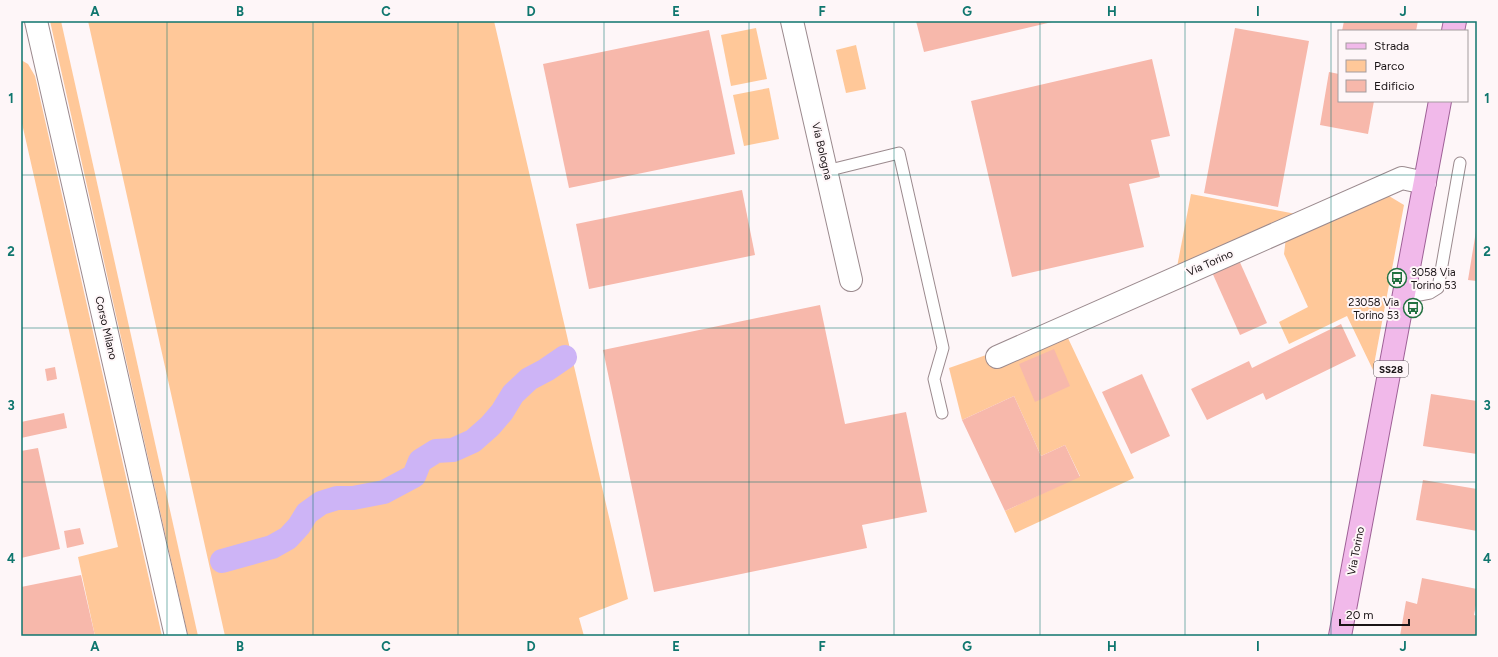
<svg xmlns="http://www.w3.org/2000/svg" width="1498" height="657" viewBox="0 0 1498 657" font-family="Figtree,sans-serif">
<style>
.green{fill:#ffc899}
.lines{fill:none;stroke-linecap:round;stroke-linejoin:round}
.canal{stroke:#cdb4f6;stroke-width:24}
.building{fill:#f7b8ab}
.service-casing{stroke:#9b8a8e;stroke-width:13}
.minor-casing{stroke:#9b8a8e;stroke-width:24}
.primary-casing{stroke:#9f6197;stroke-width:24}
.service{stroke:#fff;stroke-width:11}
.minor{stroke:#fff;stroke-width:22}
.primary{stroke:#f1b9ea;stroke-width:22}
.grid{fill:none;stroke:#0f766e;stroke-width:1;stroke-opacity:0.55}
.labels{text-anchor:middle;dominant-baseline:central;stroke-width:4;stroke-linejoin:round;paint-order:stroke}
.shield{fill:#fef6f8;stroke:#5e585a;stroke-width:1}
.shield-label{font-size:10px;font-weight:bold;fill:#1a1416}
.street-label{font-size:11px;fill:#1a1416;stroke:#fef6f8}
.poi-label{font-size:11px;fill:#1a1416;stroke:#fef6f8;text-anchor:start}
.neatline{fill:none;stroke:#0f766e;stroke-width:1.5}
.grid-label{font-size:13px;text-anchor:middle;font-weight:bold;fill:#0f766e}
</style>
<rect width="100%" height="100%" fill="#fef6f8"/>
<g class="green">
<polygon points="50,21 61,21 198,636 188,636"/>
<polygon points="88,21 494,21 628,599 579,618 584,636 225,636"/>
<polygon points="756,28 767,79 731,86 721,35"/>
<polygon points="856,45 866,89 846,93 836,50"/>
<polygon points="21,60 28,64 35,76 162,636 95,636 78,557 118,547 21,119"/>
<polygon points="769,88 779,139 744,146 733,95"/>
<polygon points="1384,193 1404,205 1373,370 1347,316 1289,344 1279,322 1308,307 1284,254 1286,237"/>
<polygon points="1191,194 1296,214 1177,267"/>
<polygon points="1067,336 1134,478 1015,533 1005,511 1080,476 1065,445 1041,456 1014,396 962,420 949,368 989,354"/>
</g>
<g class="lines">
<polyline class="canal" points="222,561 272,547 288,538 299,526 307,513 321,503 337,498 353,498 384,492 414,476 420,461 436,451 453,450 473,441 490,426 502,412 513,394 529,379 546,370 565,357"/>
</g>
<g class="building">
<polygon points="916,21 1052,21 1052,22 924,52"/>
<polygon points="1344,21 1418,21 1416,31 1342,31"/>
<polygon points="1235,28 1309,41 1278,207 1204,193"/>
<polygon points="709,30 735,154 569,188 543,64"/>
<polygon points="1152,59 1170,136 1151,140 1160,177 1129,184 1144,247 1012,277 971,101"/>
<polygon points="1329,72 1339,74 1339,101 1374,101 1368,134 1320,125"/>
<polygon points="742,190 755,255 589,289 576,224"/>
<polygon points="1476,231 1477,231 1477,281 1468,280"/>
<polygon points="1238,258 1267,323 1240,335 1211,270"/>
<polygon points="820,305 845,424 906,412 927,512 862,525 867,548 654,592 603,350"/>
<polygon points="1341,324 1356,356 1266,400 1263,393 1207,420 1191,389 1249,361 1252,368"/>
<polygon points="1054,349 1070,386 1035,402 1019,364"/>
<polygon points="55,367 57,379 47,381 45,369"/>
<polygon points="1142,374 1170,436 1131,454 1102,392"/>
<polygon points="1431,394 1477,401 1477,454 1423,446"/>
<polygon points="1014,396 1041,456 1065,445 1080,477 1005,511 962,420"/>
<polygon points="64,413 67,428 21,438 21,422"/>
<polygon points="38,448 60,549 21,558 21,451"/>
<polygon points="1423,480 1477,489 1477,531 1416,520"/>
<polygon points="80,528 84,544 67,548 64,531"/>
<polygon points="81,575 95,636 21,636 21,587"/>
<polygon points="1422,578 1477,589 1477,600 1474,615 1477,616 1477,636 1400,636 1406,601 1417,604"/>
</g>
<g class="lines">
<defs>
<g id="service">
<polyline points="826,171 899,153 943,348 934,379 942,413"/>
<polyline points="1404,298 1430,293 1438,288 1460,163"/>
</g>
<g id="minor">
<polyline points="36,21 176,636"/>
<polyline points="792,21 851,280"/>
<polyline points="997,357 1402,178 1425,183"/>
</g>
<g id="primary">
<polyline points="1453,31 1455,21"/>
<polyline points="1340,636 1440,101"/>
</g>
</defs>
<use href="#service" class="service-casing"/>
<use href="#minor" class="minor-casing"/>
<use href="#primary" class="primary-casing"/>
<use href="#service" class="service"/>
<use href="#minor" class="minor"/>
<use href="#primary" class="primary"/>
</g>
<path class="grid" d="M 167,21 L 167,636M 313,21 L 313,636M 458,21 L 458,636M 604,21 L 604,636M 749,21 L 749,636M 894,21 L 894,636M 1040,21 L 1040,636M 1185,21 L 1185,636M 1331,21 L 1331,636M 21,175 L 1477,175M 21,328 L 1477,328M 21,482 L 1477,482"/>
<defs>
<symbol id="bus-ring" viewBox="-11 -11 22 22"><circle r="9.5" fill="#fef6f8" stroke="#227040" stroke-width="1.5"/><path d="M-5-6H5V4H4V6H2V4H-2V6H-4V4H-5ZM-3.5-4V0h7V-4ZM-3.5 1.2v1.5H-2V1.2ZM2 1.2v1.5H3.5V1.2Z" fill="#227040"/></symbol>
</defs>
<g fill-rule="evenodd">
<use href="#bus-ring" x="1386" y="267" width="22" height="22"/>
<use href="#bus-ring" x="1402" y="297" width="22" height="22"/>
</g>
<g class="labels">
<rect class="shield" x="1374" y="361" width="34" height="16" rx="3"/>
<g class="shield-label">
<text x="1391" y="369">SS28</text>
</g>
<g class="street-label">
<text transform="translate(822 151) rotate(77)">Via Bologna</text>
<text transform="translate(1210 263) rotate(-24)">Via Torino</text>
<text transform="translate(106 328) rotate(77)">Corso Milano</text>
<text transform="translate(1356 551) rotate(-79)">Via Torino</text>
</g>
<g class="poi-label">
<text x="1411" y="272">3058 Via<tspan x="1411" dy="13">Torino 53</tspan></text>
<text x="1399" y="302" text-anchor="end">23058 Via<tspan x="1399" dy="13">Torino 53</tspan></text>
</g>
</g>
<rect width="1498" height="657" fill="none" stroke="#fef6f8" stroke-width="44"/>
<rect x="1338" y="30" width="130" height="72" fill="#fef6f8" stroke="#a39c9e"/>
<rect x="1346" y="43" width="20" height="6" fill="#f1b9ea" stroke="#a39c9e"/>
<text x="1374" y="50" font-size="12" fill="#1a1416">Strada</text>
<rect x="1346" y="60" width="20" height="12" fill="#ffc899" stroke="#a39c9e"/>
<text x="1374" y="70" font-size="12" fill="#1a1416">Parco</text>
<rect x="1346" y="80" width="20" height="12" fill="#f7b8ab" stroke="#a39c9e"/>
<text x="1374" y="90" font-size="12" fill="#1a1416">Edificio</text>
<path d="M1340 619v6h69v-6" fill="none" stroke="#1a1416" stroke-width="2"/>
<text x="1346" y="619" font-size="12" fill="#1a1416" stroke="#fef6f8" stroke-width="3" paint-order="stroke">20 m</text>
<rect x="22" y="22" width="1454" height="613" class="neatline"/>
<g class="grid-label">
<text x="95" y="16">A</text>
<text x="240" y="16">B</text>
<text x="386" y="16">C</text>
<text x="531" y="16">D</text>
<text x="676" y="16">E</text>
<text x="822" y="16">F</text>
<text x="967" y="16">G</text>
<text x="1112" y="16">H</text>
<text x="1258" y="16">I</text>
<text x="1403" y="16">J</text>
<text x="11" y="103">1</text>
<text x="1487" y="103">1</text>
<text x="11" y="256">2</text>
<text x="1487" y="256">2</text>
<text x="11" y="410">3</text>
<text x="1487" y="410">3</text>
<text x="11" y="563">4</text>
<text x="1487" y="563">4</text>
<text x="95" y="651">A</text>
<text x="240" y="651">B</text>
<text x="386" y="651">C</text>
<text x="531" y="651">D</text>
<text x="676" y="651">E</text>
<text x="822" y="651">F</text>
<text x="967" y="651">G</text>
<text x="1112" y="651">H</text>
<text x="1258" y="651">I</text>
<text x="1403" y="651">J</text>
</g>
</svg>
